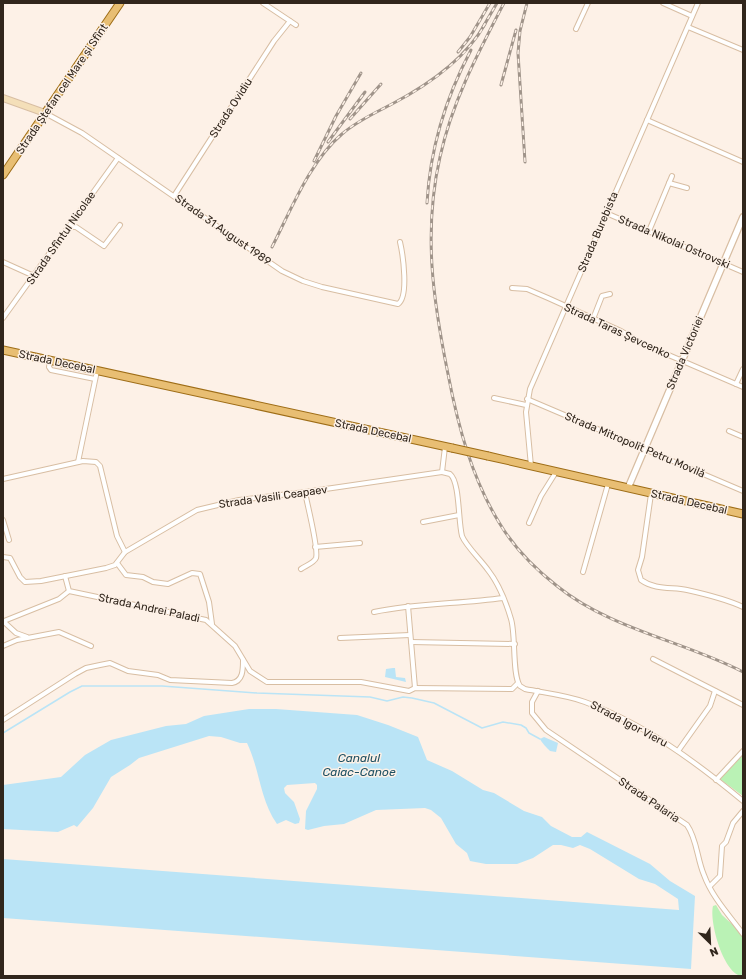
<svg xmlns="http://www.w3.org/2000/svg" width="746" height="979" viewBox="0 0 746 979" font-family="Rubik,sans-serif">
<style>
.green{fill:#baf2b5}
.water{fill:#bae4f6}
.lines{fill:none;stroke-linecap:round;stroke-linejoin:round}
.stream{stroke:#bae4f6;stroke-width:1.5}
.minor-casing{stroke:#d8bea3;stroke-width:6}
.tertiary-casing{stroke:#d8bea3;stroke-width:8}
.secondary-casing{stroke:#d8bea3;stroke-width:8}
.primary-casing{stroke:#9e6d17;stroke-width:9}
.minor{stroke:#fff;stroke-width:4}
.tertiary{stroke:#fff;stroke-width:5.5}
.secondary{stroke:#f4dfb9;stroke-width:6}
.primary{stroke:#e8be73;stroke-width:7}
.rail-casing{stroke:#a0948a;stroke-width:3}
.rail{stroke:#fdf1e7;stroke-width:1.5;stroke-dasharray:4.5;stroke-linecap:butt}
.primary-bridge-casing{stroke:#9e6d17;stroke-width:9;stroke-linecap:butt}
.primary-bridge{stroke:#e8be73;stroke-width:7}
.labels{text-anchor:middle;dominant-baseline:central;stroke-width:3;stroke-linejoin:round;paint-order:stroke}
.street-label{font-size:11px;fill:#31261c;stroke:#fdf1e7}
.water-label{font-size:12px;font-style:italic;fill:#1d4f62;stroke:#fdf1e7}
</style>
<rect width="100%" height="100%" fill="#fdf1e7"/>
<g class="green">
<polygon points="743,754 743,796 720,779"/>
<path d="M 716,905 L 722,915 L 735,927 L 743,937 L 743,976 C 724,976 709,922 713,906 Z"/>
</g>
<g class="water">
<polygon points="393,668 395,668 396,677 405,678 406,682 385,677 386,669"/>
<path d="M 249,709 L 276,709 L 357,715 L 388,725 L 418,737 L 427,760 L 452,771 L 483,790 L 494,793 L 524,811 L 542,817 L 551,826 L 572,837 L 581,837 L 587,832 L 650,864 L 670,881 L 695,896 L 691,969 L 3,918 L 3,859 L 679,910 L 678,899 L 655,884 L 639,879 L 590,849 L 580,845 L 573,848 L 561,845 L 553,845 L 533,858 L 517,864 L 486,864 L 470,861 L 467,853 L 456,844 L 441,818 L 431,810 L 425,808 L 376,810 L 344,824 L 324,826 L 308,830 L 305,829 L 306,811 L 317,789 L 317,785 L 315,783 L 287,785 L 284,788 L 285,793 L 294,802 L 300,819 L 299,823 L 295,824 L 286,820 L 277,824 C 260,800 260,770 247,743 L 240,743 L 221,737 L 209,736 L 139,758 L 130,765 L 111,777 L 93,808 L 77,827 L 74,825 L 58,832 L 3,829 L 3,785 L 61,777 L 85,755 L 111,740 L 166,726 L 186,724 L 204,716 Z"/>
<path d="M 544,737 L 558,743 L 556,752 L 550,751 C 547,748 542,743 540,739 Z"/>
</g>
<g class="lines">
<polyline class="stream" points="3,733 70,692 82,686 162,686 257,693 370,697 387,701 403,697 412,698 434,703 482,728 503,722 521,725 526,728 529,733 540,739"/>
<defs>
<g id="minor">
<polyline points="263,3 296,25"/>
<polyline points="663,3 692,16"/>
<polyline points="688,27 743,50"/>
<polyline points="576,29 588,3"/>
<path d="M 45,113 L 82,133 L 282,271 L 303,281 L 322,287 L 398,304 C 409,297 403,255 400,242"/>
<polyline points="647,120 743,162"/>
<polyline points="669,183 687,188"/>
<polyline points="174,196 274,41 290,21"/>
<polyline points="606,213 743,272"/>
<polyline points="68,227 76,227 104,246 120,225"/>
<polyline points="649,231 672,176"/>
<polyline points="3,262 34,276"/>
<polyline points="512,288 527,289 548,298 621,331 643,344 743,387"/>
<polyline points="3,318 118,158"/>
<polyline points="593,319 602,296 610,294"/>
<polyline points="50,361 49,367 51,370 95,379"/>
<polyline points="736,384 743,369"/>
<polyline points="494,398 526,405"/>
<polyline points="527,399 743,491"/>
<polyline points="729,431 743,437"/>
<polyline points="78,462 97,371"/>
<polyline points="531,466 526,412 530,389 698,3"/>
<path d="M 442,472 L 450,474 C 460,482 458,521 462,536 C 466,546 481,560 488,570 C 499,584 506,602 511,619 C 516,635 512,675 520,686 L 525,689 C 545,693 566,695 585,702 C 643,723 696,762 743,801"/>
<polyline points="3,479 83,461 96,462 100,466 117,536 125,552"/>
<path d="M 651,494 L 642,557 L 638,570 L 641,580 C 655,590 672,587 687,590 C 705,594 726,599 743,607"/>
<polyline points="3,520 9,540"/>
<polyline points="423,522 459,515"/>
<polyline points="529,523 541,496 556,472"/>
<polyline points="315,547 360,543"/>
<polyline points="3,557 10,558 20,577 25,582 41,581 106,568 115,565 125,552 197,510 239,500 305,492 442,472 445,447"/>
<polyline points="117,563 126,575 143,577 153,582 168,584 192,573 200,574 209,602 212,624"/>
<path d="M 301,569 C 305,566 314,563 316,558 C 319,549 307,504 305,492"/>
<polyline points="583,572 608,484"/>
<polyline points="65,576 69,591 206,620 235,646 250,671 267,682 361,682 409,691 415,688 512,689 518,683"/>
<polyline points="408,606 415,688"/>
<path d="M 374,612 C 416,603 460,604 503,598"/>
<polyline points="3,621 16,633 27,637"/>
<polyline points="4,621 59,599 69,591"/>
<polyline points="340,638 410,635"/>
<polyline points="411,642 515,644"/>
<polyline points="3,646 17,640 59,632 91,646"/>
<polyline points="653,659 743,705"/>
<path d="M 538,691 L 532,702 L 532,713 L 546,730 L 687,825 C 697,839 697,859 704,875 C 712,897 729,915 743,934"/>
<path d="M 3,720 L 75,674 L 86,668 L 100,665 L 110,663 L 128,671 L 158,675 L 170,680 L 232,683 C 243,681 243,670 243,660"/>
<polyline points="678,751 710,706 715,691"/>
<polyline points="716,780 743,751"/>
<polyline points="710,886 720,876 722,846 726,842 733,823 743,811"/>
</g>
<polyline id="tertiary" points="628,488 743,217"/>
<polyline id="secondary" points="3,98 45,113"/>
<g id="primary">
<polyline points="3,175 120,3"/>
<polyline points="3,350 452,448"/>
<polyline points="488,456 743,514"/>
</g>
</defs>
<use href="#minor" class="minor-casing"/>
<use href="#tertiary" class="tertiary-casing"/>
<use href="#secondary" class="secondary-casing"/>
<use href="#primary" class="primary-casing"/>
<use href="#minor" class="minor"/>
<use href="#tertiary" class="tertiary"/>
<use href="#secondary" class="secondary"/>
<use href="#primary" class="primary"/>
<defs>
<g id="rail">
<path d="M 504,3 C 478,53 452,102 440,157 C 423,232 433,300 448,374 C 458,426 472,479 500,524 C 515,549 534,568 557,586 C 610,629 683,641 743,672"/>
<polyline points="483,27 497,3"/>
<polyline points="458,52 470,37 490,3"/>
<polyline points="501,85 516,30"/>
<polyline points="350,119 381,84"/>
<polyline points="328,142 365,92"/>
<polyline points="314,161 336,116 361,73"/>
<polyline points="525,162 518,53 520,31 527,3"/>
<path d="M 427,203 C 430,149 446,97 471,50"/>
<path d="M 272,247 C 291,210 310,161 342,134 C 357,121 375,113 392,104 C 428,85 465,60 485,24"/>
</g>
</defs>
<use href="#rail" class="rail-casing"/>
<use href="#rail" class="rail"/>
<defs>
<polyline id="primary-bridge" points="452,448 488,456"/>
</defs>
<use href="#primary-bridge" class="primary-bridge-casing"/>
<use href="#primary-bridge" class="primary-bridge"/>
</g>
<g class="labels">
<g class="street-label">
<text transform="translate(62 89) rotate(-56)">Strada Ștefan cel Mare și Sfînt</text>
<text transform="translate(231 108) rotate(-57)">Strada Ovidiu</text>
<text transform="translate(223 230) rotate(35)">Strada 31 August 1989</text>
<text transform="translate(598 232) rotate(-67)">Strada Burebista</text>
<text transform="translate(61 238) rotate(-55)">Strada Sfîntul Nicolae</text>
<text transform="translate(674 242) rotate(23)">Strada Nikolai Ostrovski</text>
<text transform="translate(617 331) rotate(25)">Strada Taras Șevcenko</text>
<text transform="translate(685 353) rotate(-67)">Strada Victoriei</text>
<text transform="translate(57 362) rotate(12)">Strada Decebal</text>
<text transform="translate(373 431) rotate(12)">Strada Decebal</text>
<text transform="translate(635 445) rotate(23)">Strada Mitropolit Petru Movilă</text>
<text transform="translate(273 497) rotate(-8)">Strada Vasili Ceapaev</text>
<text transform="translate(689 502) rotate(13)">Strada Decebal</text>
<text transform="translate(149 608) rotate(12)">Strada Andrei Paladi</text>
<text transform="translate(629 724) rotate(28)">Strada Igor Vieru</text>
<text transform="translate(649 800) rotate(34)">Strada Palaria</text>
</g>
<g class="water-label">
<text x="359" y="758">Canalul<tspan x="359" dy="14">Caiac-Canoe</tspan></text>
</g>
</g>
<rect width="746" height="979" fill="none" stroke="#31261c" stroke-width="8"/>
<g transform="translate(710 943) rotate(156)" stroke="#fdf1e7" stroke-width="3" paint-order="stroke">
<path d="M0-3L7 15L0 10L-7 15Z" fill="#31261c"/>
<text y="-6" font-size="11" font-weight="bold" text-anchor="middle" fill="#31261c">N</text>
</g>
</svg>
